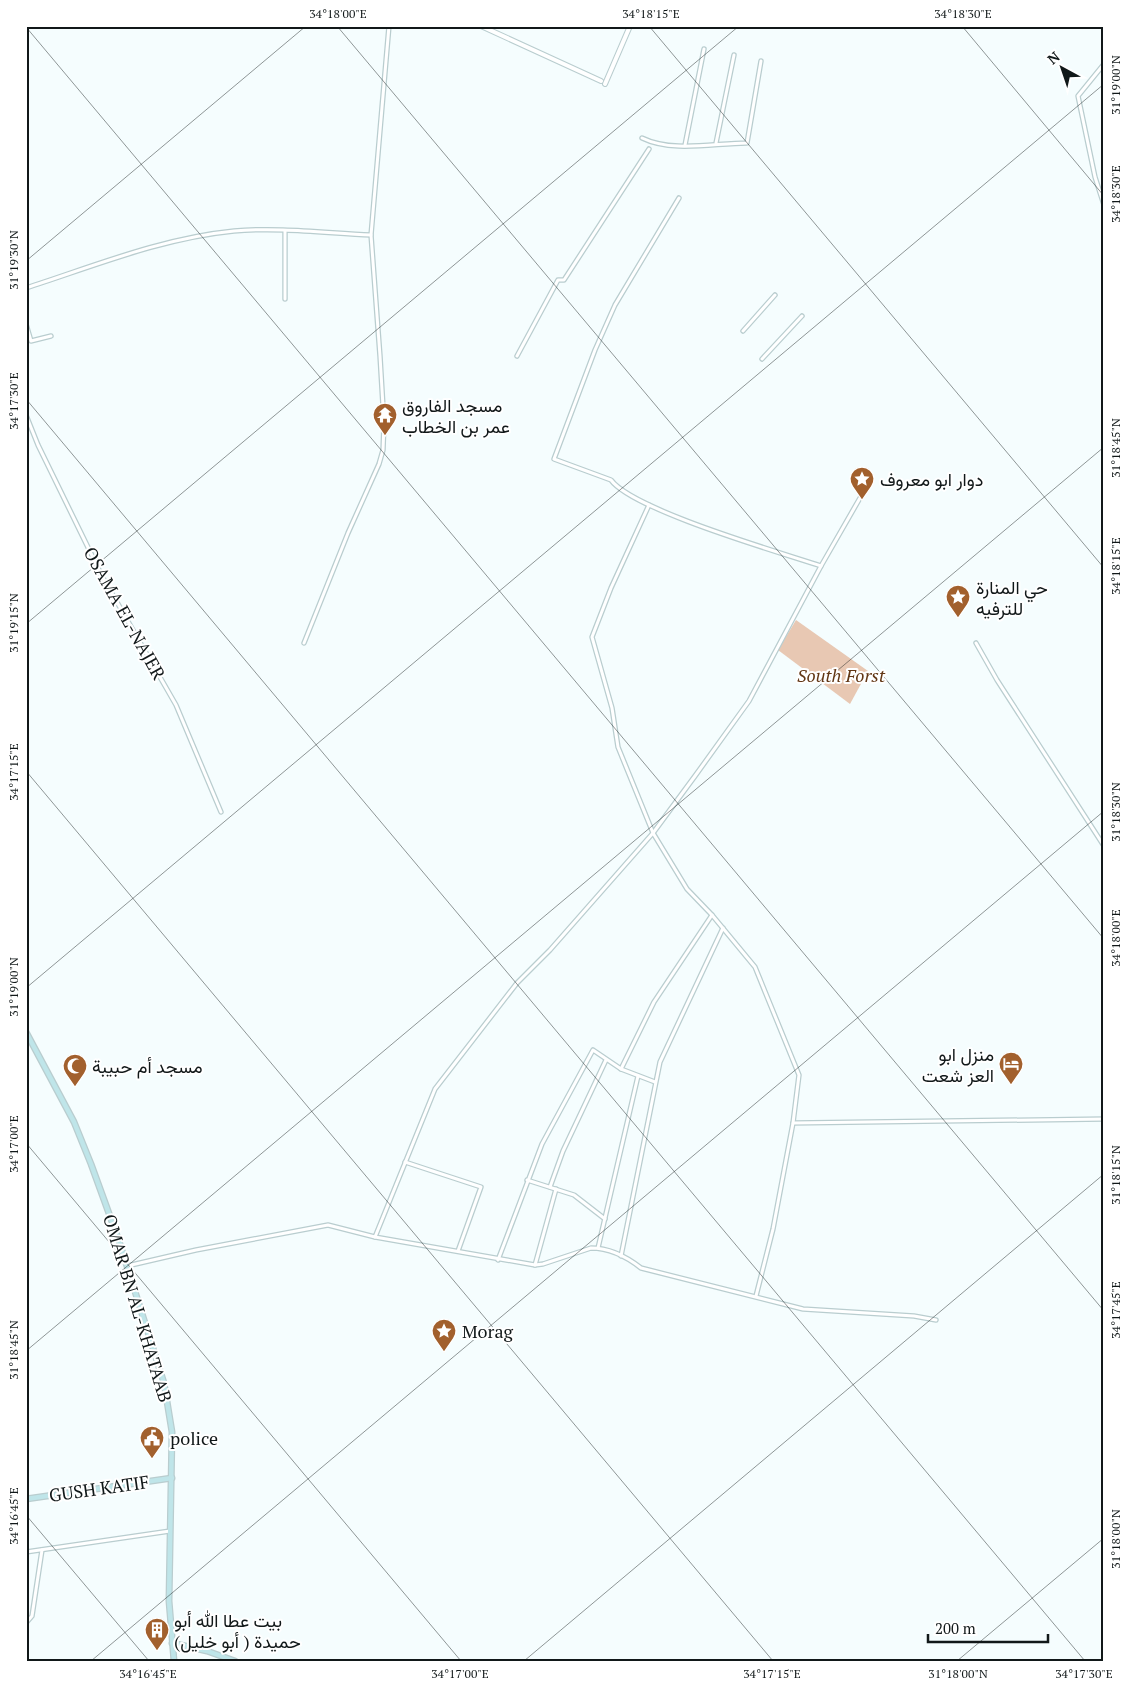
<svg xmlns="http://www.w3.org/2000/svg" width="1130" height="1687" viewBox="0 0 1130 1687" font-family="'PT Serif',Vazirmatn,serif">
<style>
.green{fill:#e8c8b3}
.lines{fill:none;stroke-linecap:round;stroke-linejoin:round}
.minor-casing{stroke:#b9cdcf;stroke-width:5.5}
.tertiary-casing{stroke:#b9cdcf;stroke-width:6}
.secondary-casing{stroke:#b9cdcf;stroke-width:7}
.minor{stroke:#fff;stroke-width:3}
.tertiary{stroke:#fff;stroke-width:4}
.secondary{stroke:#bfe5e9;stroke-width:4.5}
.ticks{fill:none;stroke:#111819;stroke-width:1;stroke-opacity:0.45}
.labels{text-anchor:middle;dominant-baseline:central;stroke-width:4;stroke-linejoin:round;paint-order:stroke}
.poi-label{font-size:18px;fill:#111819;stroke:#fff;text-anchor:start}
.street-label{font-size:18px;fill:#111819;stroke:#fff}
.park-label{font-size:18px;font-style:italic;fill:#623715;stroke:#fff}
.neatline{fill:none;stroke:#111819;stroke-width:2}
.ticks-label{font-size:12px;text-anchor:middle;fill:#111819}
</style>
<rect width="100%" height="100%" fill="#f5fdfe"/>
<polygon class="green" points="796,620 868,671 850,704 778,650"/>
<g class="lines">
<defs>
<g id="minor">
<polyline points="1103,26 1104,27"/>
<polyline points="1104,64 1078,96 1095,177 1104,205"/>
<path d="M 642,138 C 673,153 714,143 747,143 L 761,61"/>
<polyline points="716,143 734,55"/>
<polyline points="685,145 704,49"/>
<path d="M 679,198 L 615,305 L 595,350 L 554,459 L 611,480 C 633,510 779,552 821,566"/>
<path d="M 26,288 C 94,266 162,238 234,231 C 279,227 326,233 371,235"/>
<polyline points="285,299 285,231"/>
<polyline points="26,324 31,341 51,336"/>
<polyline points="743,331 775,295"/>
<polyline points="517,356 558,280 564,280 649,149"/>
<polyline points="762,359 802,316"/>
<polyline points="26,415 38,445 102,576 176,705 221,812"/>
<polyline points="649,505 611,588 592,637 612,708 618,747 653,833 687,889 712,915 755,967 799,1075 793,1123 773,1229 756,1296"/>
<polyline points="304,643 348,533 379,464 383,450 384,423 380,356 371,235 389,26"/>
<polyline points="976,643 997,680 1104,846"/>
<polyline points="621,1069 654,1002 712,915"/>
<polyline points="793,1123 1104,1119"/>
<polyline points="405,1162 481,1187 458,1251"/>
<polyline points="527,1180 574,1195 605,1219"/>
<polyline points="550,1187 563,1151 606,1060"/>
<polyline points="375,1237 435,1089 517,983 550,950 653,833 695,776 749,701 821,566 860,498"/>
<polyline points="598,1248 638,1076"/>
<polyline points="621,1256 660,1062 723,928"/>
<polyline points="498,1260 542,1144 593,1050 621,1069 655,1082"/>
<polyline points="535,1265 556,1189"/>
<path d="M 127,1266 L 196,1250 L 328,1225 L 375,1237 L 535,1265 L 543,1264 L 591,1248 C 609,1248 627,1257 641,1268 L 803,1309 L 914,1316 L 936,1320"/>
<polyline points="26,1552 170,1531"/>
<polyline points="26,1623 32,1616 42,1550"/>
</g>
<g id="tertiary">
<polyline points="481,26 601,81"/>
<polyline points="605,84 630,26"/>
</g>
<g id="secondary">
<polyline points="26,1032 74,1122 91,1164 119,1241 164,1383 172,1432 169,1601 174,1661"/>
<polyline points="26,1499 172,1478"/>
<polyline points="172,1643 207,1651 235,1661"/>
</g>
</defs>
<use href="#minor" class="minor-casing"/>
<use href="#tertiary" class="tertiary-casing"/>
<use href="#secondary" class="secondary-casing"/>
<use href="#minor" class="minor"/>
<use href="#tertiary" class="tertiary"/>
<use href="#secondary" class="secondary"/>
</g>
<path class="ticks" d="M 337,26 L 1104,939M 649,26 L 1104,568M 962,26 L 1104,196M 26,27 L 1104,1311M 26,261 L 306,26M 26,399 L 1085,1661M 26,624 L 739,26M 26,771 L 773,1661M 26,988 L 1104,84M 26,1143 L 461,1661M 26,1351 L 1104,447M 26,1515 L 149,1661M 91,1661 L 1104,811M 524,1661 L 1104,1174M 957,1661 L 1104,1538"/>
<defs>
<symbol id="temple-pin" viewBox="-11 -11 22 30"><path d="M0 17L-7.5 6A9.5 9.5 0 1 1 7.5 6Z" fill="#a2602d" stroke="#fff"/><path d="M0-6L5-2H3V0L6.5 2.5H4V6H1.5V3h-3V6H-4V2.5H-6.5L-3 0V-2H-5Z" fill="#fff"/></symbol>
<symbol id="sight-pin" viewBox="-11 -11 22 30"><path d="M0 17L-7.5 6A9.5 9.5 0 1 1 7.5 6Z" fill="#a2602d" stroke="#fff"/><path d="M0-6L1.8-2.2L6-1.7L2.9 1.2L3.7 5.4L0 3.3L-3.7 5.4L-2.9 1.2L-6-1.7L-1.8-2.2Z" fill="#fff"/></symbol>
<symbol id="hotel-pin" viewBox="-11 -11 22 30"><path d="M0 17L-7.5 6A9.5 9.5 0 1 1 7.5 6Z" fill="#a2602d" stroke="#fff"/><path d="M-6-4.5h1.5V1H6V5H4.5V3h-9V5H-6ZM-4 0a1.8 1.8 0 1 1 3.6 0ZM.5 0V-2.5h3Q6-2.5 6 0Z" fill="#fff"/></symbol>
<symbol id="mosque-pin" viewBox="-11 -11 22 30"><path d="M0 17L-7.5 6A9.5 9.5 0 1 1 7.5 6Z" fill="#a2602d" stroke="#fff"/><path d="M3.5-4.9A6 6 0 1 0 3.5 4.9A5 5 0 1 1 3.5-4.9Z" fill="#fff"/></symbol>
<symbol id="civic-pin" viewBox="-11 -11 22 30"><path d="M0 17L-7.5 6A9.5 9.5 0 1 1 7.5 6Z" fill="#a2602d" stroke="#fff"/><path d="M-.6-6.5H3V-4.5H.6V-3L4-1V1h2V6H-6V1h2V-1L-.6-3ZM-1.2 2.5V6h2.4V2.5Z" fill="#fff"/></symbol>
<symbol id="building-pin" viewBox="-11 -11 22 30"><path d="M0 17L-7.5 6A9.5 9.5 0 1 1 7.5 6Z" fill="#a2602d" stroke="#fff"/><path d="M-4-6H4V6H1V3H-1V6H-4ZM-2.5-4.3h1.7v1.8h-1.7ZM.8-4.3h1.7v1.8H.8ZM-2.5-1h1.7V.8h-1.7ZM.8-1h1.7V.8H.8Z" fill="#fff"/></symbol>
</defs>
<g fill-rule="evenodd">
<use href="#temple-pin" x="371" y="401" width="28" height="38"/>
<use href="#sight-pin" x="848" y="465" width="28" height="38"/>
<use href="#sight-pin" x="944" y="583" width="28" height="38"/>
<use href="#hotel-pin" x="997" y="1050" width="28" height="38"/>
<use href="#mosque-pin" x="61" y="1052" width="28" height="38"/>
<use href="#sight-pin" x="430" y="1317" width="28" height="38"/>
<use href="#civic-pin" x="138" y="1424" width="28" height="38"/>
<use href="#building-pin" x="143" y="1616" width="28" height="38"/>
</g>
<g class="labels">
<g class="poi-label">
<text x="402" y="405">مسجد الفاروق<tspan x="402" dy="21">عمر بن الخطاب</tspan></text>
<text x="880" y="479">دوار ابو معروف</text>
<text x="976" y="587">حي المنارة<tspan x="976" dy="21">للترفيه</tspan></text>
<text x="994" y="1054" text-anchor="end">منزل ابو<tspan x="994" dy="21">العز شعت</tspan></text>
<text x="92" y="1066">مسجد أم حبيبة</text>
<text x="462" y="1331">Morag</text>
<text x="170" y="1438">police</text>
<text x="174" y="1620">بيت عطا الله أبو<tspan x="174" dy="21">حميدة ( أبو خليل)</tspan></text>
</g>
<g class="street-label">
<text transform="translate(125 613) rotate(61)">OSAMA EL-NAJER</text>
<text transform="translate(138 1308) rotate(73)">OMAR BN AL-KHATAAB</text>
<text transform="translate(99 1488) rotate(-8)">GUSH KATIF</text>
</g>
<g class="park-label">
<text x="841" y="675">South Forst</text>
</g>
</g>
<rect width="1130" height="1687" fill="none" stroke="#ffffff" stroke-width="55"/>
<g transform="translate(1062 68) rotate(320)" stroke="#ffffff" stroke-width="4" paint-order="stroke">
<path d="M0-4L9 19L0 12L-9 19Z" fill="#111819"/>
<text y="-8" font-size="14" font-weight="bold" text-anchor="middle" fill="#111819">N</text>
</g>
<path d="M928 1634v8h120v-8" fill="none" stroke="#111819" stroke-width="2.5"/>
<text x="935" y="1634" font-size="15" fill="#111819" stroke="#ffffff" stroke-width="4" paint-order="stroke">200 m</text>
<rect x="28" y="28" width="1074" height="1632" class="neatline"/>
<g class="ticks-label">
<text x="338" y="18">34°18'00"E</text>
<text x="651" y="18">34°18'15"E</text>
<text x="963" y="18">34°18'30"E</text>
<text transform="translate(1116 85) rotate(-90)" y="4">31°19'00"N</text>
<text transform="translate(1116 194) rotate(-90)" y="4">34°18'30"E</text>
<text transform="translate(14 260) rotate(-90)" y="4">31°19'30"N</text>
<text transform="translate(14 401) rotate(-90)" y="4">34°17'30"E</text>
<text transform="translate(1116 448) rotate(-90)" y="4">31°18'45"N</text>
<text transform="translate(1116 566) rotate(-90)" y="4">34°18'15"E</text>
<text transform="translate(14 623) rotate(-90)" y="4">31°19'15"N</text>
<text transform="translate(14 772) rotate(-90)" y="4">34°17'15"E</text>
<text transform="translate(1116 812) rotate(-90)" y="4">31°18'30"N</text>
<text transform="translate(1116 938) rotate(-90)" y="4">34°18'00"E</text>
<text transform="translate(14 987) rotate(-90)" y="4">31°19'00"N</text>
<text transform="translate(14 1144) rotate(-90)" y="4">34°17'00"E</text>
<text transform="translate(1116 1175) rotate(-90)" y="4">31°18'15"N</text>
<text transform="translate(1116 1310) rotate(-90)" y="4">34°17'45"E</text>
<text transform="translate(14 1350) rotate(-90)" y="4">31°18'45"N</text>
<text transform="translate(14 1516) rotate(-90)" y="4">34°16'45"E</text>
<text transform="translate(1116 1539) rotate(-90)" y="4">31°18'00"N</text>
<text x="148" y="1678">34°16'45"E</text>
<text x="460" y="1678">34°17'00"E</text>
<text x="772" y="1678">34°17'15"E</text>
<text x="958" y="1678">31°18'00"N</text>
<text x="1084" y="1678">34°17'30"E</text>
</g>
</svg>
